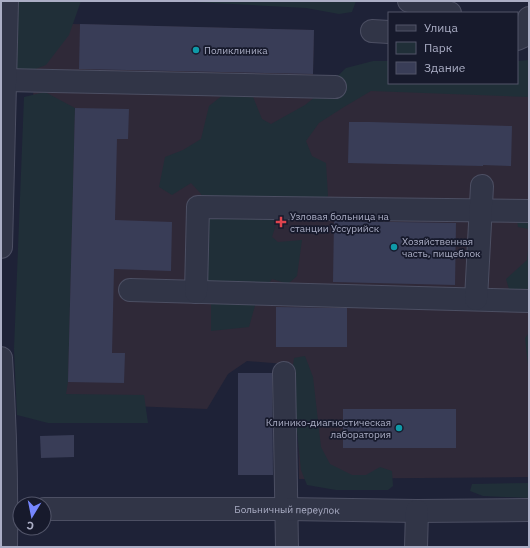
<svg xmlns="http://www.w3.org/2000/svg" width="530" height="548" viewBox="0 0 530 548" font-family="'IBM Plex Sans',sans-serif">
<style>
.medical{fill:#2f2938}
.green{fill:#202f38}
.building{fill:#393d57}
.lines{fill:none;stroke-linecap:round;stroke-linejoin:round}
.minor-casing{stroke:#4c4f63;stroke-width:24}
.minor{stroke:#313547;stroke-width:22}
.culture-dot{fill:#0f9aa8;stroke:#171a2c;stroke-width:1.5}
.health-dot{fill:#e0444e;stroke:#171a2c;stroke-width:1.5}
.labels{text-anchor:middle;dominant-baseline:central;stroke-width:3.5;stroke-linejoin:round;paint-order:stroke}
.poi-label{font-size:10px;fill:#abaec5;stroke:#171a2c;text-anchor:start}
.street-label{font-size:10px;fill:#abaec5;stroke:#171a2c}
</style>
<rect width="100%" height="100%" fill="#1e2237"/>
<polygon class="medical" points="34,23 314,30 313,76 389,76 389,83 517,83 529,72 529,477 299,479 297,365 247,361 228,374 207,409 30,402"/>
<g class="green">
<polygon points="16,1 81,1 69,35 46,65 25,73 1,65"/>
<polygon points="175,1 356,1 352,12 339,14 306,8"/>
<polygon points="529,60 529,97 371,91 344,107 319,123 306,141 312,156 326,163 328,196 322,204 278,218 272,237 278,242 302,240 297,276 288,284 272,279 256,302 249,327 211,331 211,304 205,277 209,215 201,194 191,183 172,195 159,187 165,157 183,150 201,139 209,106 228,91 253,97 262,119 271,124 305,105 321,92 346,68 373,61 389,61 389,83 517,83 517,61"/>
<polygon points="45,92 75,108 68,382 66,394 144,395 148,423 48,423 17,415 14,349 24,97"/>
<polygon points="529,199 529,293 511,296 506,279 527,260 529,241 529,229 518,227 516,214 519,204"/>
<polygon points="529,333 529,375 525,338"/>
<polygon points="305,356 313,377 321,447 330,464 352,475 366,475 380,467 392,471 393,486 388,490 336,490 307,485 301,470 295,412 290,389 294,358"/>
<polygon points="529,483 529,498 483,496 470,491 472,484"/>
</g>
<g class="building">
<polygon points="80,24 314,30 313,74 79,69"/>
<polygon points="75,108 129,109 128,139 117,139 115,220 172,222 171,271 114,269 112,353 125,353 124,383 68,382"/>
<polygon points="349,122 370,122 512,126 511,166 483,165 483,166 348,163"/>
<polygon points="334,221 456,223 455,285 333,282"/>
<polygon points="276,307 347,308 347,347 276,347"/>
<polygon points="238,373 272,373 273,475 238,475"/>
<rect x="343" y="409" width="113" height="39"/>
<polygon points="74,435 74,457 41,458 40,436"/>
</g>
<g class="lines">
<defs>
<g id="minor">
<polyline points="409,1 450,13"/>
<polyline points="372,31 389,32"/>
<polyline points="517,39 526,35 529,18"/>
<polyline points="5,80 335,87"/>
<polyline points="1,247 7,1"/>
<polyline points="130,290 529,301"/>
<polyline points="196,292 198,207 529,211"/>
<polyline points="476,299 482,186"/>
<path d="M 1,358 C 5,421 7,484 6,547"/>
<polyline points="284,373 287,547"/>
<path id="s1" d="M 44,509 L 287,509 L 417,511 L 529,510"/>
<polyline points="416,547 417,511"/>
</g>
</defs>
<use href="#minor" class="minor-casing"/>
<use href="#minor" class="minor"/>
</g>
<g class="culture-dot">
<circle cx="196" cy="50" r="4"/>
<circle cx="394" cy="247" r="4"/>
<circle cx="399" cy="428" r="4"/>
</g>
<path class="health-dot" d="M279 216h4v4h4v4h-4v4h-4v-4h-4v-4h4z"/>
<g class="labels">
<g class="poi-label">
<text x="204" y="50">Поликлиника</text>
<text x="290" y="216">Узловая больница на<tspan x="290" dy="12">станции Уссурийск</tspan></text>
<text x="402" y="241">Хозяйственная<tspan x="402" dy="12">часть, пищеблок</tspan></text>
<text x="391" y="422" text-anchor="end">Клинико-диагностическая<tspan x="391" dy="12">лаборатория</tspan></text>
</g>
<g class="street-label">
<text stroke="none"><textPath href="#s1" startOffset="243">Больничный переулок</textPath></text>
</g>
</g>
<rect width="530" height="548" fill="none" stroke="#abaec5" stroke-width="4"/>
<rect x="388" y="12" width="130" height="72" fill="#171a2c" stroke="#525569"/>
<rect x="396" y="25" width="20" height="6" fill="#313547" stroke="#525569"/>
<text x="424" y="32" font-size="12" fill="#abaec5">Улица</text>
<rect x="396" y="42" width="20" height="12" fill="#202f38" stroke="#525569"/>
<text x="424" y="52" font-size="12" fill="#abaec5">Парк</text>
<rect x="396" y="62" width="20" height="12" fill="#393d57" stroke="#525569"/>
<text x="424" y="72" font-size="12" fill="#abaec5">Здание</text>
<g transform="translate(32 516) rotate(190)"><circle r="19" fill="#171a2c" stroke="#525569"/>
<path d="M0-3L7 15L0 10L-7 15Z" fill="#7687ff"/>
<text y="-6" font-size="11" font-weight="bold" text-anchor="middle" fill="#abaec5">С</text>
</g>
</svg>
